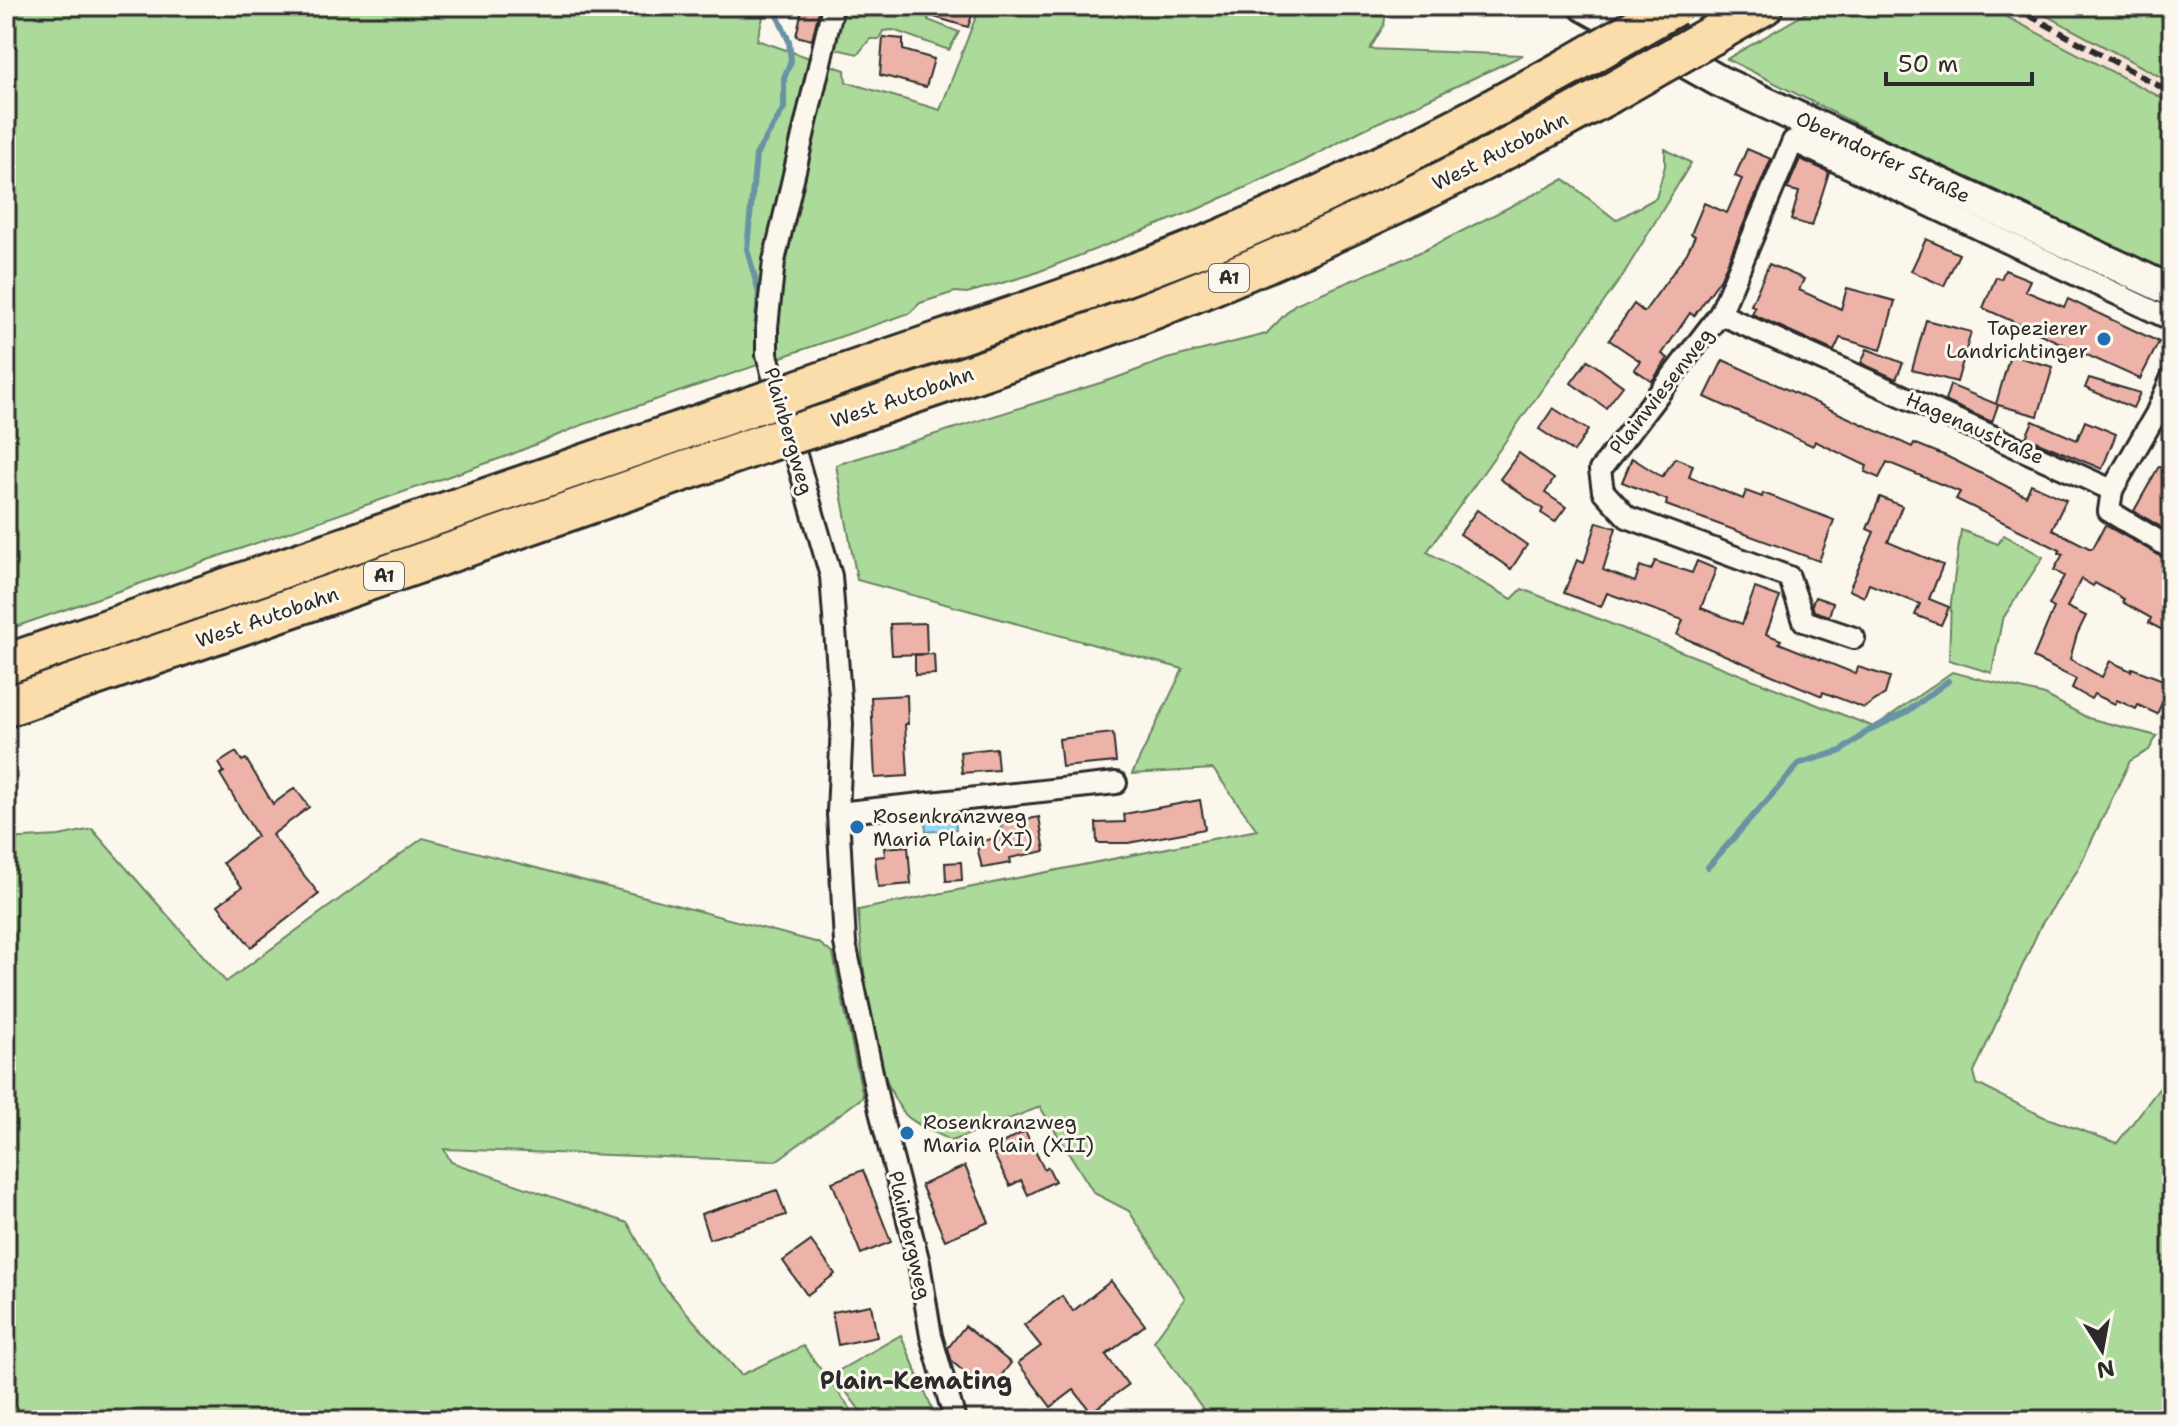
<svg xmlns="http://www.w3.org/2000/svg" width="2178" height="1426" viewBox="0 0 2178 1426" font-family="'Shantell Sans',sans-serif">
<style>
.built{fill:#f7e3d8}
.green{fill:#abda9a;stroke:#6b8262;stroke-width:2}
.water{fill:#92d8f4;stroke:#6993a4;stroke-width:2}
.lines{fill:none;stroke-linecap:round;stroke-linejoin:round}
.stream{stroke:#6993a4;stroke-width:6}
.building{fill:#edb3a8;stroke:#2b2b2b;stroke-width:2}
.street-casing{stroke:#2b2b2b;stroke-width:26}
.secondary-casing{stroke:#2b2b2b;stroke-width:36}
.highway-casing{stroke:#2b2b2b;stroke-width:44}
.street{stroke:#fbf7ec;stroke-width:20}
.secondary{stroke:#fbf7ec;stroke-width:30}
.highway{stroke:#fbddab;stroke-width:38}
.rail{stroke:#2b2b2b;stroke-width:6;stroke-dasharray:12 6;stroke-linecap:butt}
.highway-bridge-casing{stroke:#2b2b2b;stroke-width:44;stroke-linecap:butt}
.highway-bridge{stroke:#fbddab;stroke-width:38}
.poi-dot{fill:#1f6fb2;stroke:#fbf7ec;stroke-width:3}
.labels{text-anchor:middle;dominant-baseline:central;stroke-width:6;stroke-linejoin:round;paint-order:stroke}
.shield{fill:#fbf7ec;stroke:#696865;stroke-width:2}
.shield-label{font-size:18px;font-weight:bold;fill:#2b2b2b}
.street-label{font-size:20px;fill:#2b2b2b;stroke:#fbf7ec}
.poi-label{font-size:20px;fill:#2b2b2b;stroke:#fbf7ec;text-anchor:start}
.quarter-label{font-size:24px;font-weight:bold;fill:#2b2b2b;stroke:#fbf7ec}
</style>
<rect width="100%" height="100%" fill="#fbf7ec"/>
<filter id="ink" filterUnits="userSpaceOnUse"><feTurbulence type="fractalNoise" baseFrequency=".0125" numOctaves="2"/><feDisplacementMap in="SourceGraphic" scale="16" xChannelSelector="R" yChannelSelector="G"/><feConvolveMatrix kernelMatrix="1 2 1 2 8 2 1 2 1" color-interpolation-filters="sRGB"/></filter>
<g filter="url(#ink)">
<polygon class="built" points="1986,6 2033,6 2043,14 2172,83 2172,103"/>
<g class="green">
<polygon points="6,6 766,6 757,40 845,70 846,82 940,110 980,6 1387,6 1384,25 1370,49 1523,55 1360,131 1304,161 1198,209 1030,275 967,293 955,292 920,303 910,313 582,425 510,455 6,630"/>
<polygon points="845,6 888,6 912,13 914,6 933,6 928,20 959,32 949,50 893,30 883,31 879,39 870,39 858,54 831,48"/>
<polygon points="1818,6 1986,6 2172,103 2172,283 1727,59"/>
<polygon points="2033,6 2172,6 2172,83 2043,14"/>
<path d="M 1665,149 L 1691,163 L 1623,275 L 1427,552 L 1512,599 L 1522,589 L 1874,727 L 1952,672 L 2045,695 L 2088,718 L 2157,736 L 2149,750 L 2130,761 L 2077,871 L 2041,925 L 1974,1072 L 1977,1084 L 2044,1117 L 2117,1143 L 2172,1072 L 2172,1420 L 1295,1420 L 1290,1417 L 1283,1420 L 1211,1420 L 1154,1341 L 1185,1298 L 1129,1211 L 1094,1193 L 1040,1107 L 952,1141 C 939,1134 911,1123 904,1113 C 872,1075 862,960 858,910 L 1257,830 L 1213,769 L 1132,774 L 1183,669 L 857,580 L 836,465 L 1113,379 L 1167,359 L 1266,334 L 1295,304 L 1425,250 L 1564,179 L 1616,220 L 1656,198 L 1665,166 Z"/>
<polygon points="1961,530 1998,544 2004,535 2043,557 2002,620 1992,673 1949,660 1951,602"/>
<polygon points="92,829 226,982 423,838 819,943 833,954 863,1097 776,1161 444,1149 451,1162 628,1223 660,1282 741,1375 803,1346 859,1420 6,1420 6,839 59,836"/>
<polygon points="901,1335 937,1420 867,1420 833,1374"/>
</g>
<polygon class="water" points="955,815 956,829 926,832 925,818"/>
<g class="lines">
<g class="stream">
<polyline points="756,330 759,293 747,249 756,155 784,108 784,78 791,61 789,41 778,17 776,6"/>
<polyline points="1708,867 1800,763 1841,751 1868,731 1908,711 1948,681"/>
</g>
</g>
<g class="building">
<polygon points="803,6 820,6 812,40 796,36"/>
<polygon points="912,6 975,6 968,27 911,10"/>
<polygon points="883,37 903,39 903,50 934,59 926,87 880,75"/>
<polygon points="1747,149 1771,159 1721,278 1694,316 1690,313 1662,354 1668,358 1652,381 1634,369 1640,361 1609,340 1634,304 1644,312 1687,253 1695,236 1691,234 1704,203 1727,213 1742,179 1735,176"/>
<polygon points="1800,159 1829,172 1812,226 1791,220 1799,192 1787,189"/>
<polygon points="1926,239 1959,254 1944,286 1911,271"/>
<polygon points="1769,264 1804,279 1799,290 1841,309 1847,288 1895,301 1881,350 1840,338 1834,351 1752,314 1755,307 1751,305"/>
<polygon points="2005,270 2030,280 2025,291 2064,307 2068,299 2159,342 2140,379 1983,308 1996,277 2001,279"/>
<polygon points="1926,320 1971,332 1957,382 1912,370"/>
<polygon points="1867,349 1903,363 1896,379 1861,363"/>
<polygon points="2010,355 2053,367 2038,416 1998,405 1992,422 1945,401 1950,385 1996,404"/>
<polygon points="1588,360 1623,386 1606,408 1571,383"/>
<polygon points="1723,360 1912,447 1914,443 1946,456 2026,496 2031,484 2066,500 2052,529 2089,548 2093,548 2105,525 2172,562 2172,635 2149,623 2151,618 2122,602 2124,599 2095,583 2093,586 2081,579 2067,607 2086,616 2077,634 2070,659 2102,677 2110,661 2131,671 2132,668 2171,683 2157,714 2138,705 2136,709 2117,700 2115,704 2094,694 2091,699 2072,688 2076,679 2033,658 2054,608 2049,605 2064,576 2054,570 2063,554 2059,553 2060,550 1956,499 1960,492 1887,462 1879,478 1865,472 1867,466 1815,441 1813,446 1705,397"/>
<polygon points="2089,378 2140,393 2133,408 2085,388"/>
<polygon points="1553,408 1588,430 1574,452 1539,429"/>
<polygon points="2033,421 2077,440 2085,421 2116,434 2102,469 2026,437"/>
<polygon points="1519,453 1554,479 1545,493 1566,507 1555,522 1541,513 1543,509 1500,479"/>
<polygon points="1632,458 1662,477 1675,458 1693,465 1689,477 1743,499 1746,491 1762,497 1763,493 1834,520 1819,561 1666,505 1667,500 1622,482"/>
<polygon points="2159,466 2172,473 2172,524 2168,531 2134,511"/>
<polygon points="1880,497 1902,506 1888,542 1943,565 1929,599 1949,607 1941,625 1915,615 1920,604 1869,584 1864,597 1849,590 1874,532 1867,529"/>
<polygon points="1477,510 1527,545 1511,569 1460,534"/>
<polygon points="1597,522 1616,528 1603,570 1635,582 1640,566 1651,570 1655,561 1692,573 1697,561 1716,569 1701,608 1742,624 1755,588 1780,597 1766,634 1781,640 1779,643 1856,674 1858,667 1890,677 1885,694 1864,708 1823,692 1822,696 1677,635 1683,620 1607,593 1601,607 1564,593 1577,560 1584,563"/>
<polygon points="1815,597 1833,603 1829,616 1814,611 1812,604"/>
<polygon points="926,623 927,654 892,655 890,624"/>
<polygon points="934,654 935,674 915,675 915,655"/>
<polygon points="907,695 908,724 905,724 908,776 875,778 871,697"/>
<polygon points="1113,733 1116,762 1062,767 1059,739"/>
<polygon points="996,748 998,770 962,773 960,752"/>
<polygon points="236,752 242,761 246,759 273,804 295,788 309,807 272,835 319,894 251,947 218,905 242,887 223,863 257,836 220,774 224,772 219,763"/>
<polygon points="1200,800 1205,829 1128,843 1097,843 1096,823 1125,822 1124,814"/>
<polygon points="1039,817 1045,851 1010,858 1011,863 982,868 976,842 1003,837 1000,825"/>
<polygon points="908,846 911,884 878,887 875,857 885,856 884,848"/>
<polygon points="961,862 962,880 946,881 945,863"/>
<polygon points="1025,1131 1044,1169 1048,1167 1055,1181 1028,1195 1021,1180 1010,1186 991,1149"/>
<polygon points="965,1166 989,1222 945,1240 921,1185"/>
<polygon points="863,1170 891,1242 861,1254 832,1182"/>
<polygon points="777,1190 786,1215 709,1239 701,1214"/>
<polygon points="811,1241 835,1274 807,1295 783,1261"/>
<polygon points="1111,1281 1145,1325 1106,1355 1128,1385 1091,1412 1074,1390 1051,1407 1018,1363 1041,1346 1024,1325 1062,1296 1073,1311"/>
<polygon points="871,1305 877,1337 838,1345 832,1312"/>
<polygon points="965,1326 1011,1363 989,1391 952,1362 948,1348"/>
</g>
<g class="lines">
<defs>
<g id="street">
<polyline points="833,6 774,261 767,327 767,355 831,576 842,724 838,813 845,943 880,1111 919,1263 931,1336 955,1420"/>
<polyline points="1720,314 2112,490 2156,414 2172,377"/>
<polyline points="2112,490 2109,511 2172,549"/>
<polyline points="1854,638 1804,621 1789,577 1627,517 1603,491 1600,470 1720,314 1793,141 2172,320"/>
<polyline points="838,813 1116,783"/>
</g>
<polyline id="secondary" points="1585,6 1719,81 2172,291"/>
<g id="highway">
<polyline points="1714,34 1763,6"/>
<path d="M 829,379 C 958,334 1089,293 1216,241 C 1337,190 1454,132 1569,67"/>
<path d="M 834,421 C 940,384 1049,350 1154,309 C 1309,248 1461,176 1607,95"/>
<polyline points="6,664 755,405"/>
<polyline points="6,707 762,444"/>
</g>
</defs>
<use href="#street" class="street-casing"/>
<use href="#secondary" class="secondary-casing"/>
<use href="#highway" class="highway-casing"/>
<use href="#street" class="street"/>
<use href="#secondary" class="secondary"/>
<use href="#highway" class="highway"/>
<polyline class="rail" points="2012,6 2172,93"/>
<defs>
<g id="highway-bridge">
<polyline points="1569,67 1675,6"/>
<polyline points="1607,95 1714,34"/>
<polyline points="755,405 829,379"/>
<polyline points="762,444 834,421"/>
</g>
</defs>
<use href="#highway-bridge" class="highway-bridge-casing"/>
<use href="#highway-bridge" class="highway-bridge"/>
</g>
</g>
<g class="poi-dot">
<circle cx="2104" cy="339" r="8"/>
<circle cx="857" cy="827" r="8"/>
<circle cx="907" cy="1133" r="8"/>
</g>
<g class="labels">
<g class="shield">
<rect x="1209" y="264" width="40" height="28" rx="6"/>
<rect x="364" y="562" width="40" height="28" rx="6"/>
</g>
<g class="shield-label">
<text x="1229" y="278">A1</text>
<text x="384" y="576">A1</text>
</g>
<g class="street-label">
<text transform="translate(1500 151) rotate(-27)">West Autobahn</text>
<text transform="translate(1883 157) rotate(25)">Oberndorfer Straße</text>
<text transform="translate(1661 391) rotate(-52)">Plainwiesenweg</text>
<text transform="translate(902 397) rotate(-19)">West Autobahn</text>
<text transform="translate(1975 428) rotate(24)">Hagenaustraße</text>
<text transform="translate(789 431) rotate(74)">Plainbergweg</text>
<text transform="translate(267 617) rotate(-19)">West Autobahn</text>
<text transform="translate(910 1235) rotate(77)">Plainbergweg</text>
</g>
<g class="poi-label">
<text x="2088" y="328" text-anchor="end">Tapezierer<tspan x="2088" dy="23">Landrichtinger</tspan></text>
<text x="873" y="816">Rosenkranzweg<tspan x="873" dy="23">Maria Plain (XI)</tspan></text>
<text x="923" y="1122">Rosenkranzweg<tspan x="923" dy="23">Maria Plain (XII)</tspan></text>
</g>
<g class="quarter-label">
<text x="916" y="1381">Plain-Kemating</text>
</g>
</g>
<rect width="2178" height="1426" fill="none" stroke="#fbf7ec" stroke-width="32"/>
<rect x="16" y="16" width="2146" height="1394" fill="none" stroke="#2b2b2b" stroke-width="3" filter="url(#ink)"/>
<g transform="translate(2102 1350) rotate(169)" stroke="#fbf7ec" stroke-width="6" paint-order="stroke">
<path d="M0-6L14 30L0 20L-14 30Z" fill="#2b2b2b"/>
<text y="-12" font-size="22" font-weight="bold" text-anchor="middle" fill="#2b2b2b">N</text>
</g>
<path d="M1886 72v12h146v-12" fill="none" stroke="#2b2b2b" stroke-width="4"/>
<text x="1898" y="72" font-size="24" fill="#2b2b2b" stroke="#fbf7ec" stroke-width="6" paint-order="stroke">50 m</text>
</svg>
